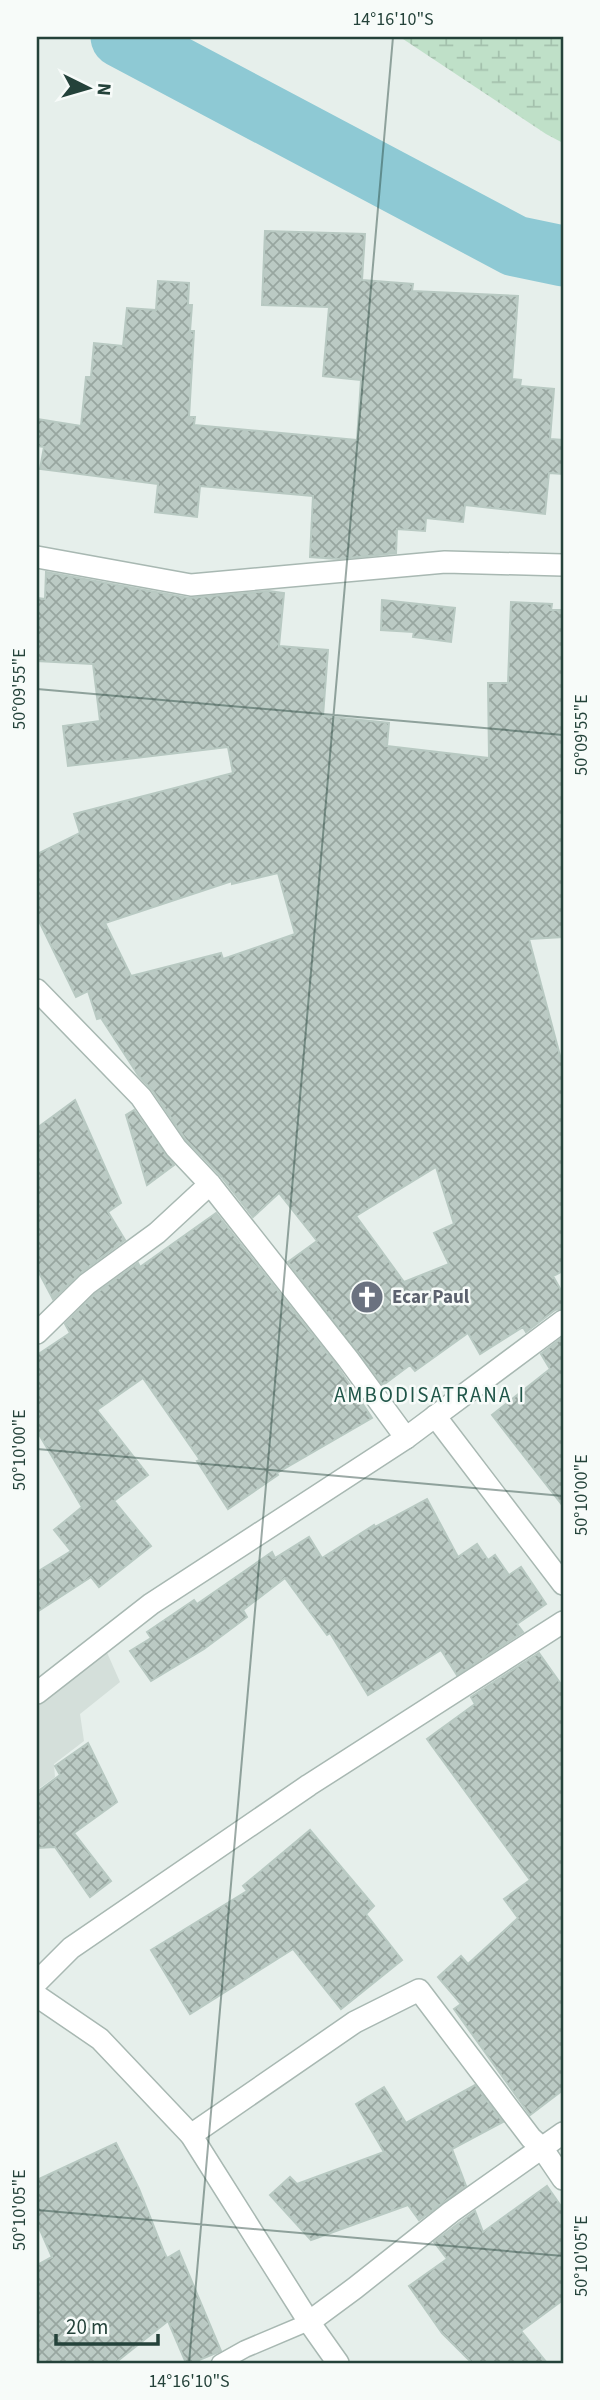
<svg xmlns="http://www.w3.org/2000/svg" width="600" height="2400" viewBox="0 0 600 2400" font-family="'Source Sans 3',sans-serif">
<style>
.built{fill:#d4dfda}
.wetland{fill:url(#wetland-marsh)}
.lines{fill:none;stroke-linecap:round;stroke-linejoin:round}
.river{stroke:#8ec9d4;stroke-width:61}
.building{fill:url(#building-cross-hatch);stroke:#b8c9c2;stroke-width:2;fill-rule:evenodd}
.service-casing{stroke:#a8b8b2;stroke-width:19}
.minor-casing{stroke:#a8b8b2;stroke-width:24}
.service{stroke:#fff;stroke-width:16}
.minor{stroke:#fff;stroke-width:21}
.ticks{fill:none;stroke:#24423a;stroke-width:2;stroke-opacity:0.45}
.labels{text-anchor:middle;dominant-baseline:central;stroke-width:5;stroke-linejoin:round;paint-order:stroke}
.worship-label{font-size:19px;font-weight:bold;fill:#5b616d;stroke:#f7fbf9;text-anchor:start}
.neighbourhood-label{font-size:21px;letter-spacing:2px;fill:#1f5548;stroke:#f7fbf9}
.neatline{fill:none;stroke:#24423a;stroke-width:2.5}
.ticks-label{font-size:18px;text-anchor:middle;fill:#24423a}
</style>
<defs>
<pattern id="wetland-marsh" width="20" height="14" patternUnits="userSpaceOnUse" patternTransform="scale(1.75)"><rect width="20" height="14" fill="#bfe0c8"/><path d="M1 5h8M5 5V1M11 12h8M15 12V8" fill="none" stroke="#a4c1ad"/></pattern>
<pattern id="building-cross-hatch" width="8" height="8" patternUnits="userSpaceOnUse" patternTransform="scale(1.75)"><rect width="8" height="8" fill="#bbcac4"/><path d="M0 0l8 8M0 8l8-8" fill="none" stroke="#98a6a0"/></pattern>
</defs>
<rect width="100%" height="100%" fill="#e6efeb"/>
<polygon class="built" points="105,1648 120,1682 80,1714 84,1741 54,1764 55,1777 37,1790 37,1702"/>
<polygon class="wetland" points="400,37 563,37 563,143 546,134"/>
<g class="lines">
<polyline class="river" points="121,37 515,246 563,256"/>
</g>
<g class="building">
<polygon points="265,231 365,234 362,280 413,284 412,291 518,296 512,379 521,380 520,386 554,389 550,439 563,440 563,474 549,473 545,514 465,505 463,522 426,518 425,531 397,529 396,553 338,559 310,557 313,496 200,486 197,517 155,512 158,484 40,469 44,447 37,446 37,419 81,426 86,377 91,377 94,343 123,346 127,308 156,310 158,281 189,283 188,305 192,305 190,331 194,331 189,417 195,417 194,425 357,440 361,380 323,376 329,307 262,305"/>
<path d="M 46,572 L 189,598 L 269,591 L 284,593 L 279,646 L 328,650 L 323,716 L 389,723 L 387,746 L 489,758 L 488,683 L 508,683 L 511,602 L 552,604 L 551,610 L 563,610 L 563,937 L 529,939 L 563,1067 L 563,1271 L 553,1276 L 563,1294 L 563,1308 L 555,1310 L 526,1332 L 523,1327 L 480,1354 L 468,1333 L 415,1371 L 410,1365 L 383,1385 L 288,1262 L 317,1241 L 279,1193 L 253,1217 L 220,1175 L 186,1140 L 152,1090 L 138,1075 L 101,1018 L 97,1019 L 88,991 L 76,997 L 37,917 L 37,854 L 80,833 L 74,814 L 233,773 L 228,747 L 68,766 L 63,726 L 100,721 L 93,664 L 37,661 L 37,598 L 45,599 ZM 278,873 L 295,934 L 223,959 L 221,953 L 131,976 L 105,923 L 232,881 L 232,884 ZM 436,1167 L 454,1224 L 434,1233 L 449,1264 L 404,1282 L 356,1216 Z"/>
<polygon points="382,600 455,608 451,642 413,637 414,632 381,630"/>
<polygon points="75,1100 121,1203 108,1212 125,1240 79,1274 53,1299 37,1269 37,1128"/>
<polygon points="134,1110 174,1165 147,1185 126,1115"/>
<polygon points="216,1213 338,1367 372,1418 277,1473 278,1475 228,1509 197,1461 200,1460 143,1378 97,1410 148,1475 114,1501 151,1546 99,1587 91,1577 37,1612 37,1572 71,1551 54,1530 82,1507 37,1431 37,1355 70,1333 65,1324 95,1294 138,1263 140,1267"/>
<polygon points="563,1337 563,1506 492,1415 550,1369 541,1354"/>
<polygon points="427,1499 458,1557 477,1544 488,1560 495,1555 509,1575 521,1567 546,1604 517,1624 523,1632 457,1675 441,1650 368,1695 330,1633 327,1635 285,1578 243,1610 247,1617 204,1649 151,1681 130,1651 151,1638 147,1632 194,1600 197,1604 272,1552 275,1558 309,1537 322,1558 374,1525 375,1527"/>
<polygon points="539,1653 563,1687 563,2090 530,2115 454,2009 461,2004 438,1977 461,1956 468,1964 518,1918 504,1899 530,1880 427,1739 475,1704 471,1697"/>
<polygon points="88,1743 117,1802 74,1833 111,1881 90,1897 55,1847 37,1848 37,1792 60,1775 55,1766"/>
<polygon points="310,1830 374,1906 366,1914 402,1960 341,2009 293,1949 190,2014 151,1950 247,1891 243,1886"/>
<polygon points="475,2085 503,2122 452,2149 466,2186 419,2220 408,2205 311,2240 270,2195 290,2177 297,2184 384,2152 356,2104 384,2087 406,2123"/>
<polygon points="116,2143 139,2189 164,2252 167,2258 179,2251 221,2351 192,2363 186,2363 168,2321 115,2363 37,2363 37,2265 52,2257 37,2223 37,2180"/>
<polygon points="547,2186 563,2209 563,2300 521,2331 547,2363 472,2363 442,2333 409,2286 447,2259 434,2242 459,2223 475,2211 483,2232"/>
</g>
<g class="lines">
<defs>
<polyline id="service" points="220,2363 245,2349 309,2322"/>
<g id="minor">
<polyline points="37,557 191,585 445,562 563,565"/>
<polyline points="37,990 141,1097 176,1148 210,1184 348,1359 406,1438"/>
<polyline points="37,1333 87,1284 157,1233 210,1184"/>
<polyline points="435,1416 563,1584"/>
<polyline points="37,1693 151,1604 406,1438 563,1321"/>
<polyline points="37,1982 71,1948 309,1785 563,1622"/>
<polyline points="37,1996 100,2039 191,2135 309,2322 338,2363"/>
<polyline points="191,2135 355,2022 419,1990 531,2138 542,2148 563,2179"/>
<polyline points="309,2322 355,2288 451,2212 563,2133"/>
</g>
</defs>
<use href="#service" class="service-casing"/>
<use href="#minor" class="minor-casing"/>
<use href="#service" class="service"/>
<use href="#minor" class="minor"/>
</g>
<path class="ticks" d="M 37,689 L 563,735M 37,1449 L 563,1496M 37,2210 L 563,2256M 189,2363 L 393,37"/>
<defs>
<symbol id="church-disc" viewBox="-11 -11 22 22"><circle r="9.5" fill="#6b7280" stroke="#f7fbf9"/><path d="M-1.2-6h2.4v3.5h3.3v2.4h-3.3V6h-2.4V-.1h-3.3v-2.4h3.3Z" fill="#fff"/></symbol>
</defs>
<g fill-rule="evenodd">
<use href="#church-disc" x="348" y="1278" width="38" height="38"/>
</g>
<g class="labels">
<g class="worship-label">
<text x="392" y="1297">Ecar Paul</text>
</g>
<g class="neighbourhood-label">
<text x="430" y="1395">AMBODISATRANA I</text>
</g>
</g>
<rect width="600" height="2400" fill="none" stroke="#f7fbf9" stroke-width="77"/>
<g transform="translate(88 88) rotate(95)" stroke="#f7fbf9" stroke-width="5" paint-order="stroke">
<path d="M0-5L12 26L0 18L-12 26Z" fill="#24423a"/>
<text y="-10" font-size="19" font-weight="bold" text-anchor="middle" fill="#24423a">N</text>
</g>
<path d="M56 2334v10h102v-10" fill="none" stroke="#24423a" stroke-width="3.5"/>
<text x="66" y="2334" font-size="21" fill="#24423a" stroke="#f7fbf9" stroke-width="5" paint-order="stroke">20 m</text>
<rect x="38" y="38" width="524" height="2324" class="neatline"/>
<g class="ticks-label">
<text x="393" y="25">14°16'10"S</text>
<text transform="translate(19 689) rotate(-90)" y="6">50°09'55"E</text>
<text transform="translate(581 735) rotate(-90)" y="6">50°09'55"E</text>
<text transform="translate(19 1450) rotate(-90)" y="6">50°10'00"E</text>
<text transform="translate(581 1495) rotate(-90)" y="6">50°10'00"E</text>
<text transform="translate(19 2210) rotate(-90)" y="6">50°10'05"E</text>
<text transform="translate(581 2256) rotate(-90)" y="6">50°10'05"E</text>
<text x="189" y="2387">14°16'10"S</text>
</g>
</svg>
